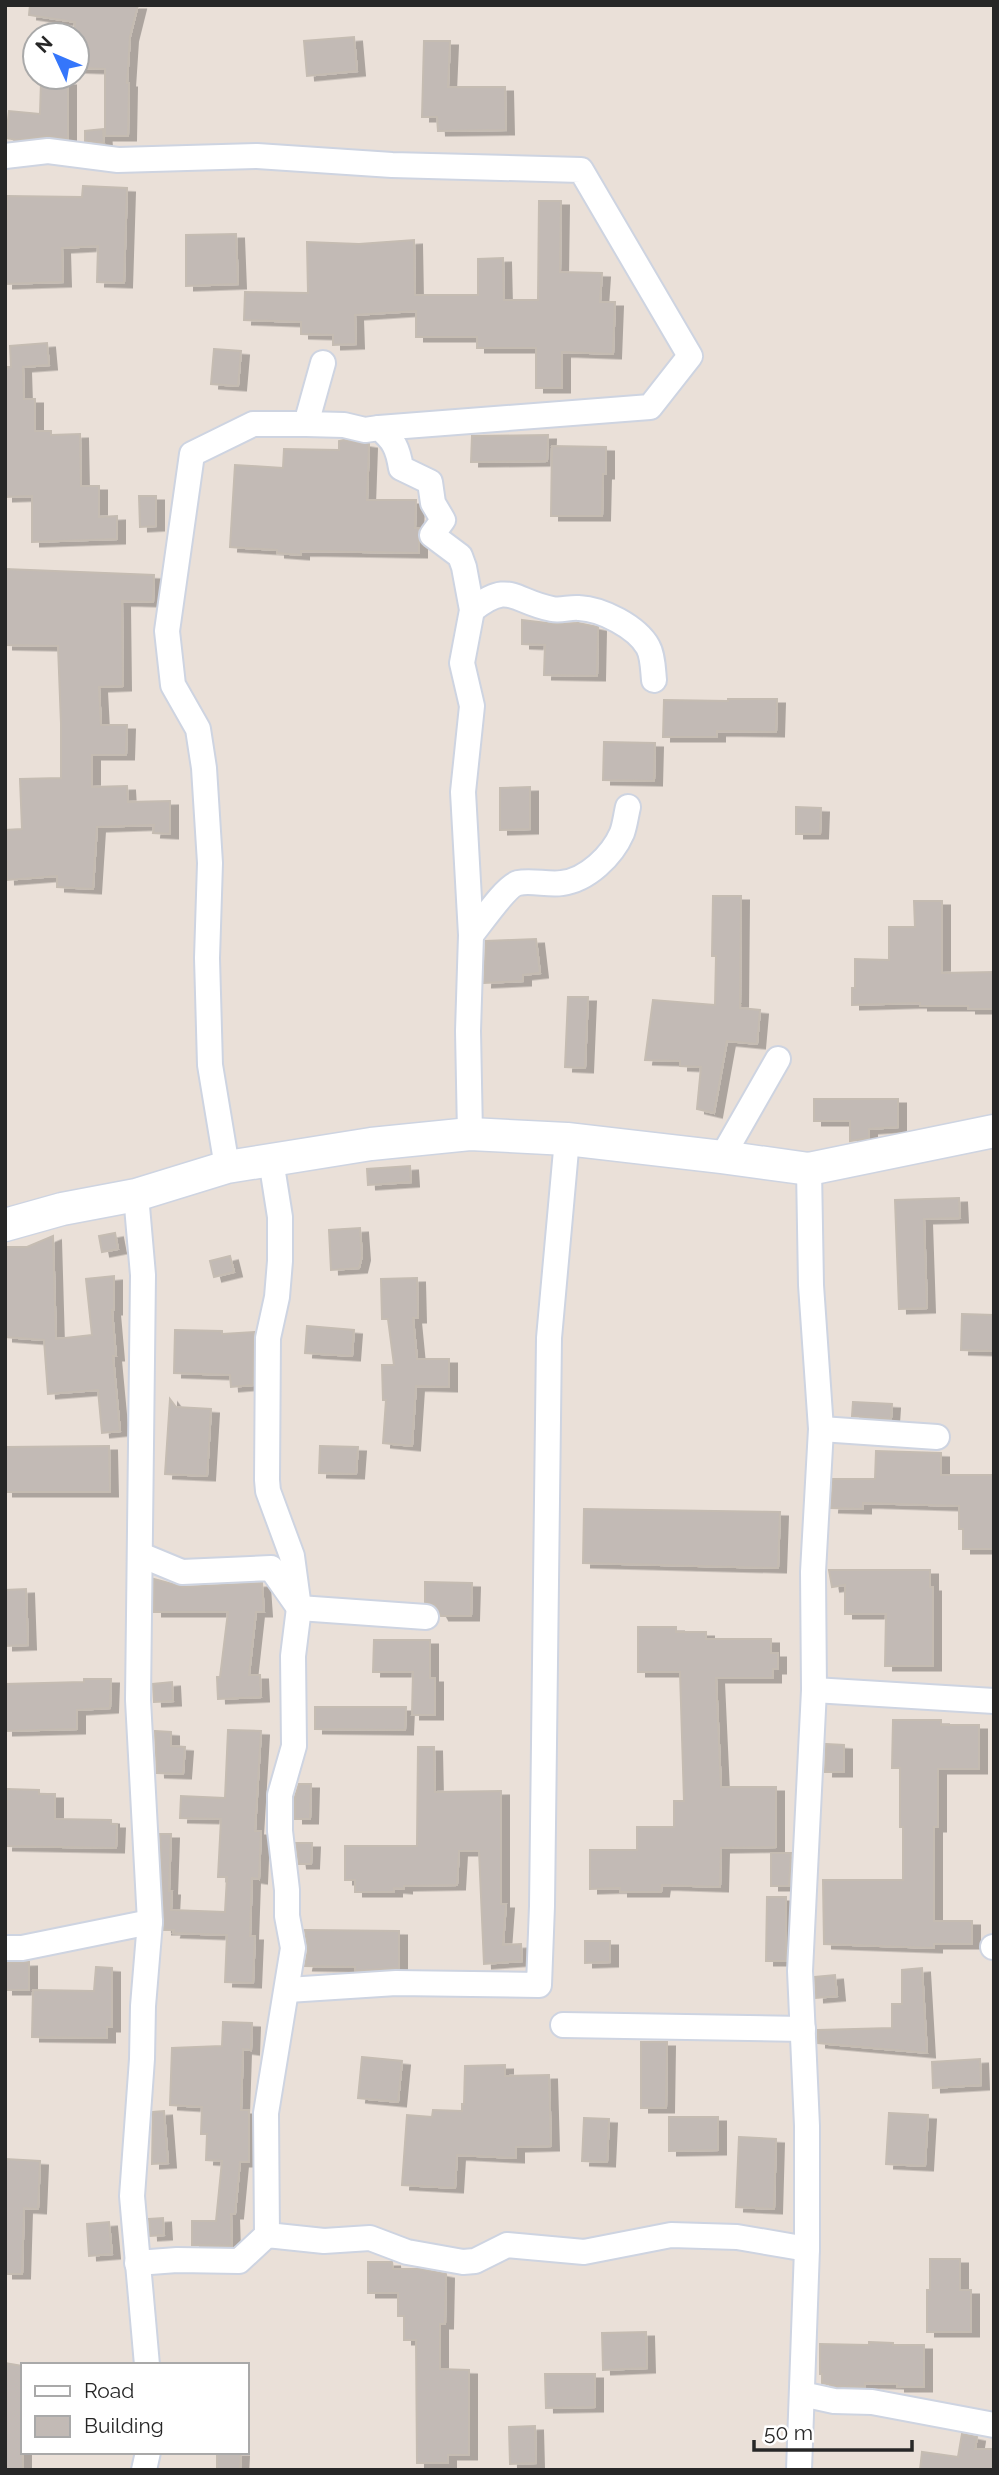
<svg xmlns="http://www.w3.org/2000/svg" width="999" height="2475" viewBox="0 0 999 2475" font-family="Raleway,sans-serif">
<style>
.building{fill:#c2bab5;stroke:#c5bcb2;stroke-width:2;filter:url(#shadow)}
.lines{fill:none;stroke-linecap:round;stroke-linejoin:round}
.minor-casing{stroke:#ced4e1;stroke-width:28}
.tertiary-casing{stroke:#ced4e1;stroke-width:35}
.minor{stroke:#fff;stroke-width:24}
.tertiary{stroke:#fff;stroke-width:32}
</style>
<defs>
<filter id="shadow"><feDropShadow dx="8" dy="4.5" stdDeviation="0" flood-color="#0004"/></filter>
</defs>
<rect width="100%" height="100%" fill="#eae0d8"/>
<g class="building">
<polygon points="30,5 138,5 130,37 127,83 129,83 128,136 105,136 105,69 77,68 77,35 74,35 75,22 29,15"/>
<polygon points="354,37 357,71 307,76 304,41"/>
<polygon points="424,41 450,41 448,87 505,87 506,130 438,131 437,117 422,117"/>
<polygon points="41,81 68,81 68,139 47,136 17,140 6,138 9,111 40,114"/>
<polygon points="103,129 104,143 85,141 85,131"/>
<polygon points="83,186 127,188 124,283 97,282 98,246 62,248 63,282 5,284 7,196 82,197"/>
<polygon points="539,201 561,201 560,272 602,273 600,302 615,302 613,354 562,352 562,388 536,388 536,348 477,348 477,337 416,337 416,311 355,315 356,344 333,345 333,335 301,334 301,322 244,320 245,292 308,293 307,242 359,244 414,240 415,295 478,295 478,259 503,258 504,300 538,300"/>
<polygon points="236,234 238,284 186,286 186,235"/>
<polygon points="47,343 49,365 23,367 24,399 35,399 35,431 51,431 51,435 80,434 81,486 99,486 99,517 117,516 117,539 32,542 32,496 5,497 5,367 11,367 10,346"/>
<polygon points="214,349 241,351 238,386 211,384"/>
<polygon points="548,435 547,461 471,462 472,436"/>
<polygon points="344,440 369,444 367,500 416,500 415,528 419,528 419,553 301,551 301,555 277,553 277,550 230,547 235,465 283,468 284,449 339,450 339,441"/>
<polygon points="552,446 606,447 606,474 603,474 602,516 551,516"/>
<polygon points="139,496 156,496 156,526 140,527"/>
<polygon points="5,569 154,575 153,602 122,601 123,686 99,687 101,725 127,725 126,755 92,755 92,787 127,786 128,802 170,801 170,834 153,833 154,825 97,827 93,889 57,887 57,876 7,880 5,830 22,829 20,779 61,778 61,724 58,646 5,645"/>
<polygon points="522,620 555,624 578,623 598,627 597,676 544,675 545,645 522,644"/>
<polygon points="728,699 777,699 776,732 717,731 717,737 663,737 664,700 728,701"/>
<polygon points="604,742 655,743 654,781 603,780"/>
<polygon points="530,787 530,829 500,830 500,788"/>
<polygon points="796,807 821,808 820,834 796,834"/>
<polygon points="713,896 741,896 740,1008 760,1010 757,1044 727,1041 714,1113 697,1109 701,1067 680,1066 680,1061 645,1060 653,1000 715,1005 716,956 712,956"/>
<polygon points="914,901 942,901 942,973 994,972 994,1009 968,1009 968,1006 920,1006 920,1003 852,1005 852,988 855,988 855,959 889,960 889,927 915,927"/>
<polygon points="536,939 540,973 523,975 523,981 484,983 486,941"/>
<polygon points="568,997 588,997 585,1068 565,1067"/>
<polygon points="814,1099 898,1099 898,1127 869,1129 869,1138 850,1141 850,1121 814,1121"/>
<polygon points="410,1166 411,1182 368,1185 367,1169"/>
<polygon points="959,1198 960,1218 924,1219 927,1308 899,1309 895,1200"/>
<polygon points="360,1228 362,1256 359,1268 331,1270 329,1230"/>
<polygon points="115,1233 118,1249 102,1252 99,1236"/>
<polygon points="53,1236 56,1339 92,1335 86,1279 114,1276 114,1310 112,1310 116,1356 113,1356 120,1431 102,1433 98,1390 48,1394 44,1340 5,1337 5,1247 27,1247"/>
<polygon points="230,1256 234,1272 214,1277 210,1261"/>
<polygon points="417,1278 418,1318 413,1318 417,1359 449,1359 449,1387 416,1386 412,1446 383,1443 386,1400 383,1400 382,1365 394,1365 388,1319 382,1319 381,1279"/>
<polygon points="962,1314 994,1315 994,1351 961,1350"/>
<polygon points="307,1326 354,1330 352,1356 305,1353"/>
<polygon points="175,1330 222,1331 222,1334 254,1332 253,1385 231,1387 230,1375 174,1373"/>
<polygon points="170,1399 176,1407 211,1409 207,1476 165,1474"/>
<polygon points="853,1402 892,1404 891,1419 852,1416"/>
<polygon points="109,1446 110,1492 5,1492 5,1447"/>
<polygon points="320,1446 358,1447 356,1474 319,1473"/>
<polygon points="876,1451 941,1453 941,1475 994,1475 994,1549 963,1549 963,1529 959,1529 959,1506 863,1503 863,1509 831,1508 833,1479 875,1479"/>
<polygon points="584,1509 780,1512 778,1568 583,1563"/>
<polygon points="829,1570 930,1570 930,1587 933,1587 933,1666 885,1666 886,1614 845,1614 845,1585 832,1587"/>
<polygon points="154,1579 183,1587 262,1583 264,1612 256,1612 249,1675 260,1675 261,1697 218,1699 217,1677 220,1677 228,1612 154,1612"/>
<polygon points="425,1582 472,1583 471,1616 441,1616 435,1605 425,1602"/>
<polygon points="26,1589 28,1645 5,1646 5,1590"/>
<polygon points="638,1627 676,1627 676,1632 706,1632 706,1639 771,1639 771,1653 778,1653 778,1669 773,1669 773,1678 716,1678 721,1787 776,1787 776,1847 721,1848 720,1887 662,1885 661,1892 620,1892 620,1888 590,1889 590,1850 637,1850 637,1827 674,1827 674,1801 684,1801 680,1672 638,1672"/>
<polygon points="374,1640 430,1640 430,1678 435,1678 435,1715 412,1715 413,1672 373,1672"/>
<polygon points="84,1679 111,1679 110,1708 77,1710 77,1729 5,1731 5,1684 84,1682"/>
<polygon points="172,1682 173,1701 154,1702 153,1684"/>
<polygon points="315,1707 406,1707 405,1730 315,1729"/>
<polygon points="893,1720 941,1720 941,1725 979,1725 979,1769 938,1769 938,1827 934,1827 934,1921 972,1921 972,1944 934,1944 934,1948 824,1944 823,1880 903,1880 903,1827 900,1827 900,1768 892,1768"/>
<polygon points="228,1730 261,1731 255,1831 261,1831 259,1879 252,1878 250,1936 255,1936 253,1983 225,1982 227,1935 173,1933 174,1930 164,1930 160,1834 171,1834 169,1891 172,1891 171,1910 225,1912 227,1877 218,1877 221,1819 180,1818 181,1796 225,1798"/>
<polygon points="155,1731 171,1732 171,1746 185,1747 183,1774 157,1773"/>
<polygon points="826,1744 844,1745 844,1772 825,1772"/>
<polygon points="418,1747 434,1747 435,1792 501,1791 501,1904 506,1904 503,1945 521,1944 522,1961 484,1964 479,1851 459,1851 457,1885 404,1886 404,1889 394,1888 394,1892 355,1892 355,1880 345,1880 345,1846 417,1846"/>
<polygon points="299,1784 311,1784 310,1819 295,1819 295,1797"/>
<polygon points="7,1789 39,1790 39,1794 55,1794 55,1819 111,1820 111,1824 117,1824 116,1848 5,1846"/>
<polygon points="296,1843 312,1843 311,1864 299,1864"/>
<polygon points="771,1853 791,1853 789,1886 771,1886"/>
<polygon points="767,1897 786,1897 786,1961 766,1961"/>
<polygon points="305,1930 399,1931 399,1968 355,1971 355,1967 305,1966 308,1950"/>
<polygon points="585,1941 610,1941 610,1962 585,1963"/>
<polygon points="29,1962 29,1990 5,1990 5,1963"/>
<polygon points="96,1967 112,1968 112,2027 107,2027 107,2038 32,2037 33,1990 94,1991"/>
<polygon points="922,1968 927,2053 818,2043 818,2030 892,2028 892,2004 902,2004 902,1970"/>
<polygon points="835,1975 837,1996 816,1998 815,1977"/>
<polygon points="223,2022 252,2023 251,2050 243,2049 241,2110 249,2110 249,2162 240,2162 235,2214 231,2214 232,2246 192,2245 192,2221 216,2221 222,2161 206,2160 207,2134 201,2134 202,2107 170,2105 172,2048 222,2046"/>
<polygon points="641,2042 667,2042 666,2108 641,2108"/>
<polygon points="362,2057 402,2061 398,2102 358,2098"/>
<polygon points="980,2059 981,2085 933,2088 932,2062"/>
<polygon points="505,2065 505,2076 549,2075 551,2146 516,2147 516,2158 457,2155 455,2188 402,2185 407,2115 432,2117 433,2110 462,2111 462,2104 464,2104 465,2066"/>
<polygon points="164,2111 168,2163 152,2164 153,2112"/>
<polygon points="889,2113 928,2115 925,2166 886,2164"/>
<polygon points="669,2117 718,2117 718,2150 669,2151"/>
<polygon points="584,2118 609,2119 607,2162 582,2161"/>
<polygon points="739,2137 776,2139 774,2209 736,2207"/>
<polygon points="5,2159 40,2161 38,2209 24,2208 22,2274 5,2274"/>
<polygon points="163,2218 164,2235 150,2236 149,2219"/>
<polygon points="109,2222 112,2254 89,2256 87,2224"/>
<polygon points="930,2259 960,2259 960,2290 971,2290 971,2332 927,2332 927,2290 930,2290"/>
<polygon points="368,2262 392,2262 393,2269 420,2269 446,2274 445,2324 440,2324 440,2369 469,2370 469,2455 448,2455 448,2463 417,2463 416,2340 404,2340 404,2316 398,2316 398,2293 368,2293"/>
<polygon points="646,2332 647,2368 603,2370 602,2333"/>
<polygon points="869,2342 893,2343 893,2345 924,2345 924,2387 897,2387 897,2384 865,2383 865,2387 836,2386 822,2383 822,2374 820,2374 820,2344 869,2345"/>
<polygon points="5,2363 23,2366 23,2470 5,2470"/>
<polygon points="545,2374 595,2374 595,2407 546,2408"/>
<polygon points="535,2426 536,2463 510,2464 509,2427"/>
<polygon points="962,2434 977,2437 975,2449 994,2449 994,2470 920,2470 922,2452 958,2457"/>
<polygon points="217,2452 241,2452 240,2470 217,2470"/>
</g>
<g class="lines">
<defs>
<g id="minor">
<polyline points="5,156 48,151 118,160 257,156 392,165 581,170 690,356 650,407 379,428"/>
<path d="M 323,363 L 306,424 L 344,425 L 365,430 L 379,428 C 394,440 398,449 401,468 L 430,482 L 433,503 L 443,520 L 432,535 L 460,556 L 464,567 L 472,610 L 462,663 L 472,706 L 463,792 L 471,935 L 468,1031 L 470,1134"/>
<path d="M 472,610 C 510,580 512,601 552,609 C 561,611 570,607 579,608 C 602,609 637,627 648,647 C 653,656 653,670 654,680"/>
<path d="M 471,935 C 481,923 506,886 518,883 C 531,880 548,885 562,883 C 587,880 612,856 622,833 C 625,825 626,815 628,807"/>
<polyline points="722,1157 778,1059"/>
<polyline points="227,1167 210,1065 207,958 210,863 204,768 198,729 173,685 167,631 192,454 253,424 306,424"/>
<polyline points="136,1195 143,1275 138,1700 150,1922 143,2006 142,2059 132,2196 147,2365"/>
<polyline points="821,1429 937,1437"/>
<polyline points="141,1555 182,1572 271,1568 297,1605"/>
<polyline points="299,1608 426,1617"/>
<polyline points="814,1690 994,1701"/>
<polyline points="993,1947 994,1947"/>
<polyline points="5,1948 22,1948 150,1922"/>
<polyline points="288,1990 396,1983 539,1985 542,1906 549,1338 567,1139"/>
<polyline points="563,2025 803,2029"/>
<polyline points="267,2235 266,2113 293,1948 287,1916 287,1890 280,1831 280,1795 294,1746 293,1656 299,1608 292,1556 268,1491 267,1480 268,1338 277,1297 280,1261 280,1217 271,1160"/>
<polyline points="137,2263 177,2260 239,2261 267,2235 324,2241 370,2238 407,2252 463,2262 475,2261 507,2245 584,2252 671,2235 737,2237 807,2249"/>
<polyline points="802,2394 834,2401 872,2402 994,2425"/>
<polyline points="144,2470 148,2452"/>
<polyline points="799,2470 807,2249 807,2126 800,1971 814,1690 813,1572 821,1429 811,1285 809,1169"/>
</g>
<polyline id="tertiary" points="5,1225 62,1209 136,1195 227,1167 371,1144 470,1134 567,1139 722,1157 809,1169 994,1131"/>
</defs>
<use href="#minor" class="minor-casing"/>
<use href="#tertiary" class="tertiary-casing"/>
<use href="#minor" class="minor"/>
<use href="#tertiary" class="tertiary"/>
</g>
<rect width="999" height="2475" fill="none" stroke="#272727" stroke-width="14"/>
<rect x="21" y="2363" width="228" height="91" fill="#ffffff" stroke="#a9a9a9" stroke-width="2"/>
<rect x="35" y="2386" width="35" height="10" fill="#ffffff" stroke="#a9a9a9" stroke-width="2"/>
<text x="84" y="2398" font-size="21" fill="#272727">Road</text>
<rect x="35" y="2416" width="35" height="21" fill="#c2bab5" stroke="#a9a9a9" stroke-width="2"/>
<text x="84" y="2433" font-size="21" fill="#272727">Building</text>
<g transform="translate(56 56) rotate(314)"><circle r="33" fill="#ffffff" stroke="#a9a9a9" stroke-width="2"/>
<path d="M0-5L12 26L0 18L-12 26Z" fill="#3576fb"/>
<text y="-10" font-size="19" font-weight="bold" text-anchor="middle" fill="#272727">N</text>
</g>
<path d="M754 2440v10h158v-10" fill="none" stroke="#272727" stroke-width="3.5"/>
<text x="764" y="2440" font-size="21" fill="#272727" stroke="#ffffff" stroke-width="5" paint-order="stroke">50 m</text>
</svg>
